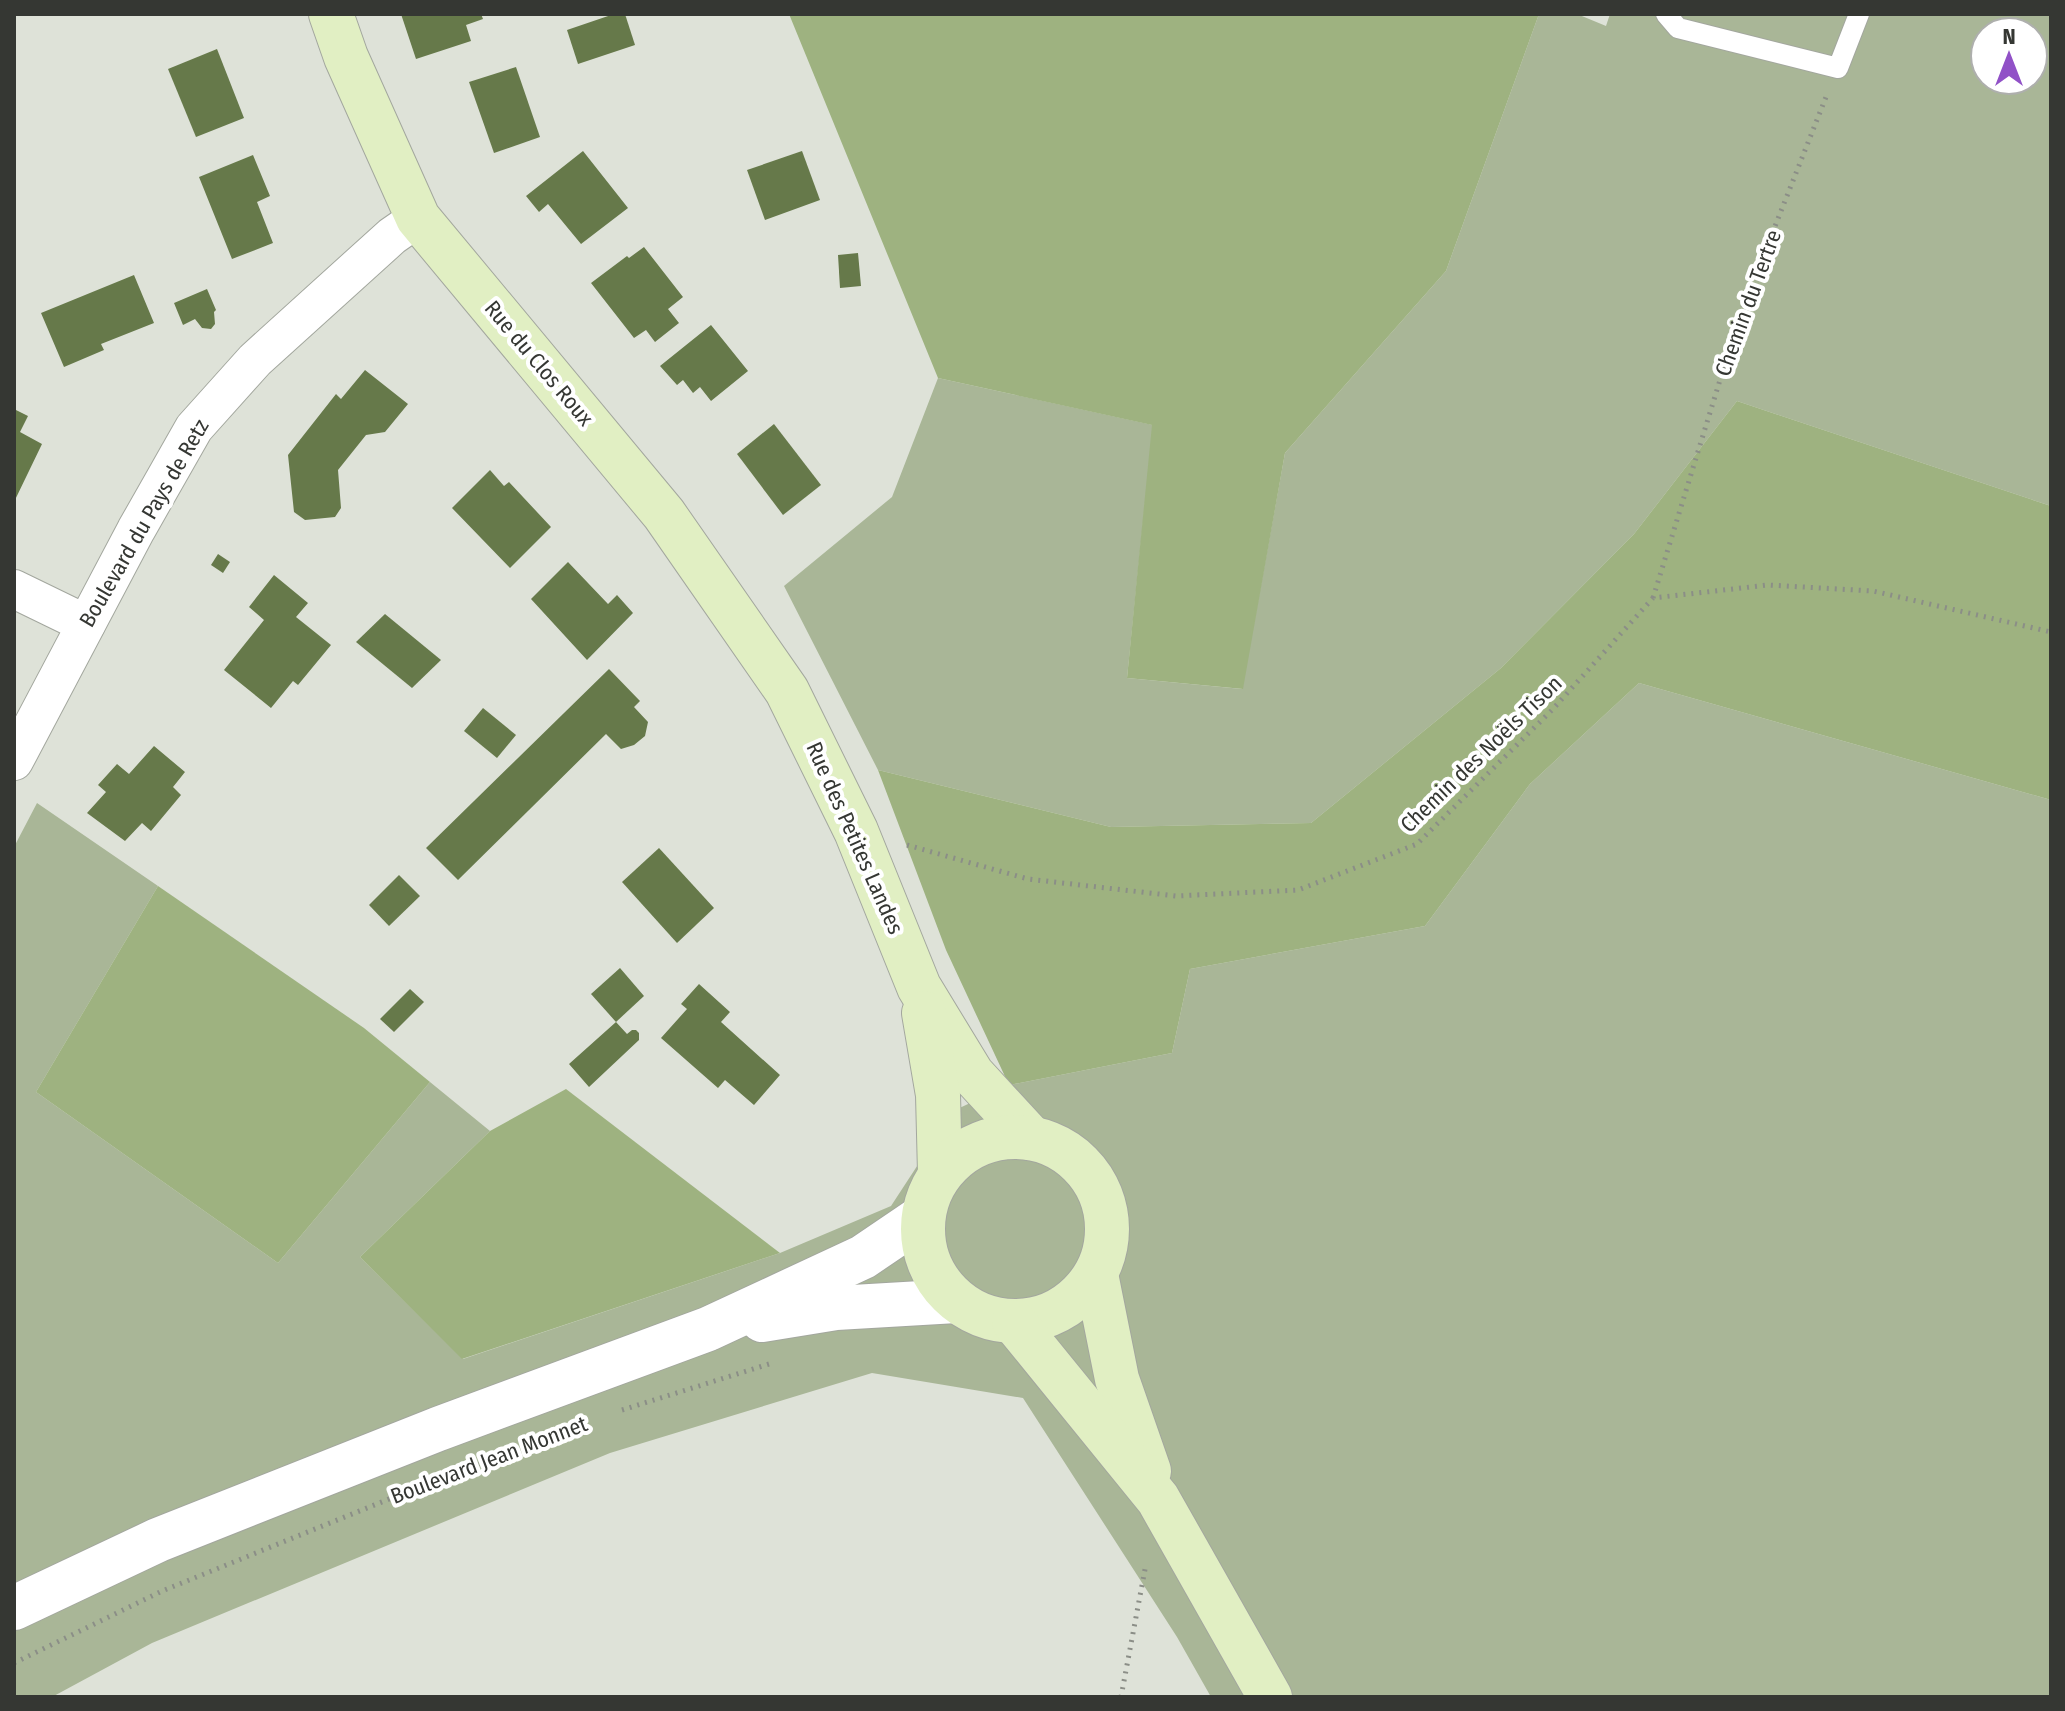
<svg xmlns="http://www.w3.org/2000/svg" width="2065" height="1711" viewBox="0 0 2065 1711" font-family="'Fira Sans Condensed',sans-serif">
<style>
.green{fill:#a9b697;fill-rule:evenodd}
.forest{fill:#9eb280}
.building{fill:#66794a}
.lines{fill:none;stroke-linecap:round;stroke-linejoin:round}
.service-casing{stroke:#a3a79e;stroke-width:22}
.minor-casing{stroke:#a3a79e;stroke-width:40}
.tertiary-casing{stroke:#a3a79e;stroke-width:46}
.secondary-casing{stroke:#a3a79e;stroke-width:46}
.path{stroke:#8b8e87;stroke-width:5;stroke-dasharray:2 6;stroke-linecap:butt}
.service{stroke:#fff;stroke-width:20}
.minor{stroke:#fff;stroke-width:38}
.tertiary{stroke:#fff;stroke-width:44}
.secondary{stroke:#e1efc3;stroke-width:44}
.labels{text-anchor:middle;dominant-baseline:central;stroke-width:8;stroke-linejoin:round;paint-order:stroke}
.street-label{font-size:22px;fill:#353733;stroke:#fff}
</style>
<rect width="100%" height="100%" fill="#dee2d8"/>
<g class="green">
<path d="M 1539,14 L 1577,14 L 1606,26 L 1610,14 L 2051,14 L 2051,506 L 1737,401 L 1634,534 L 1501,668 L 1311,823 L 1111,827 L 878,770 L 784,586 L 892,497 L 938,378 L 1153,425 L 1127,678 L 1242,689 L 1285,453 L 1446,271 ZM 1985,32 L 2033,32 L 2033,80 L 1985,80 Z"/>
<polygon points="1639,683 2051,800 2051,1697 1211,1697 1177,1637 1023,1398 872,1373 610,1453 152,1643 52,1697 14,1697 14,847 37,803 158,886 36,1092 278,1263 430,1082 490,1131 360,1257 463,1359 780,1253 891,1206 953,1111 1009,1085 1172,1053 1190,969 1425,926 1530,784"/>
</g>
<g class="forest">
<polygon points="789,14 1539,14 1446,271 1285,453 1243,689 1127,678 1152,425 938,378"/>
<polygon points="1737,401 2051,506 2051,800 1639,683 1530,784 1425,926 1190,969 1172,1053 1009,1085 946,950 878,770 1111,827 1311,823 1501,668 1634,534"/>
<polygon points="158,886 364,1028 430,1082 278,1263 36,1092"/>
<polygon points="566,1089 780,1253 462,1359 360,1257 490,1131"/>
</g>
<g class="building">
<polygon points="401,14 481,14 483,19 466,25 471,41 416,59"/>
<polygon points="614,14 625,14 635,45 578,64 567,30"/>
<polygon points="217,49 244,118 196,137 168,69"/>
<polygon points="516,67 540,137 494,153 469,82"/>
<polygon points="583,151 628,208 581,244 548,204 539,212 526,196"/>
<polygon points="802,151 820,200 765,220 747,170"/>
<polygon points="253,155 270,196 257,202 273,243 232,259 199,177"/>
<polygon points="644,247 683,297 668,309 679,323 655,342 646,330 634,338 591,283 627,256 629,258"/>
<polygon points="858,253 861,286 840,288 838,255"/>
<polygon points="134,275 154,323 101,344 104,350 64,367 41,313"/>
<polygon points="207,289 216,310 214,312 215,324 211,329 202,328 195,319 183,325 174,303"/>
<polygon points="711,325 748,371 711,401 700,387 693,393 683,380 677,385 660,366"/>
<polygon points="365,370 408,404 385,432 366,435 338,470 341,508 335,517 305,520 294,512 288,455 336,394 341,399"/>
<polygon points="14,409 28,416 20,432 42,444 14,502"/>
<polygon points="774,424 821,485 783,515 737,454"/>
<polygon points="490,470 504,486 509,482 551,527 510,568 452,508"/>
<polygon points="218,554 230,562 223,573 211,565"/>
<polygon points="568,562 608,604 617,595 633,613 587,660 531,599"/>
<polygon points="274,575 308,603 296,617 331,645 298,685 293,681 271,708 224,670 264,620 249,607"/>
<polygon points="385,614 441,660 412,688 356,642"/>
<polygon points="609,669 640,701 634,707 648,722 645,736 634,745 621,749 606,734 458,880 426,848"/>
<polygon points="483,708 516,735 497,758 464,731"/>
<polygon points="154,746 185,772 173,787 181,795 151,831 142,823 125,841 87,813 106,792 98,785 117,764 129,774"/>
<polygon points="659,848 714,908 677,943 622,882"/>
<polygon points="399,875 420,896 389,926 369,905"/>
<polygon points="620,968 644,996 616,1022 591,994"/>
<polygon points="699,984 730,1012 721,1022 780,1075 754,1105 725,1080 718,1088 661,1038 687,1009 681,1004"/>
<polygon points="410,989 424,1002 394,1032 380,1019"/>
<polygon points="616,1022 627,1034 632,1030 636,1030 639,1033 639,1040 589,1087 569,1064"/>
</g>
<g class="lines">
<defs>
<polyline id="service" points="1666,14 1678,28 1838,68 1859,14"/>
<g id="minor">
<polyline points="14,589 86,624"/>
<polyline points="14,761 136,530 194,428 255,360 392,236 418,218"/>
</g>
<g id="tertiary">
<polyline points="762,1320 836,1308 956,1301"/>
<polyline points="14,1608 158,1540 438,1429 708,1329 863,1257 922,1217"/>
</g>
<g id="secondary">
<polyline points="331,14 346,57 418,218 664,514 787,691 856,831 919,987 972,1074 1031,1138"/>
<polyline points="924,1013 938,1095 940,1173"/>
<circle cx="1015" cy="1229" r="92"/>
<polyline points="1096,1274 1117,1379 1149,1471"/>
<polyline points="1014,1322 1158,1499 1270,1697"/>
</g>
</defs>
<use href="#service" class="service-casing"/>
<use href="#minor" class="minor-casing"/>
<use href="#tertiary" class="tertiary-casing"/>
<use href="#secondary" class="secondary-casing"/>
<g class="path">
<polyline points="1653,598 1740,315 1826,97"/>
<polyline points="907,845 1028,879 1176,896 1298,890 1417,844 1552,710 1653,598 1768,585 1873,591 2051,632"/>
<polyline points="622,1410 769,1364"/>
<polyline points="14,1663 162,1591 409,1491 556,1434"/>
<polyline points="1121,1697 1146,1564"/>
</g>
<use href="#service" class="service"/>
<use href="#minor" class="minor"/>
<use href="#tertiary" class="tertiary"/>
<use href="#secondary" class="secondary"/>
</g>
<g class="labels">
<g class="street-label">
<text transform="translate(1748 303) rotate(-70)">Chemin du Tertre</text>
<text transform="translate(539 363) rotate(50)">Rue du Clos Roux</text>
<text transform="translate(144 523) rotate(-60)">Boulevard du Pays de Retz</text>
<text transform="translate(1481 754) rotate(-44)">Chemin des Noëls Tison</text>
<text transform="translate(855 838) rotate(66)">Rue des Petites Landes</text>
<text transform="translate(489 1460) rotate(-21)">Boulevard Jean Monnet</text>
</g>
</g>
<rect width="2065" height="1711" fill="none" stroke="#353733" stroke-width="32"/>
<g transform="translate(2009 56)"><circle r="38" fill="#ffffff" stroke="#aeafad" stroke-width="2"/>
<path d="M0-6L14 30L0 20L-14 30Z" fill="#9151c7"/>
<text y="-12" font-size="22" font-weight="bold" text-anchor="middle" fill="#353733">N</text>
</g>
</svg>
